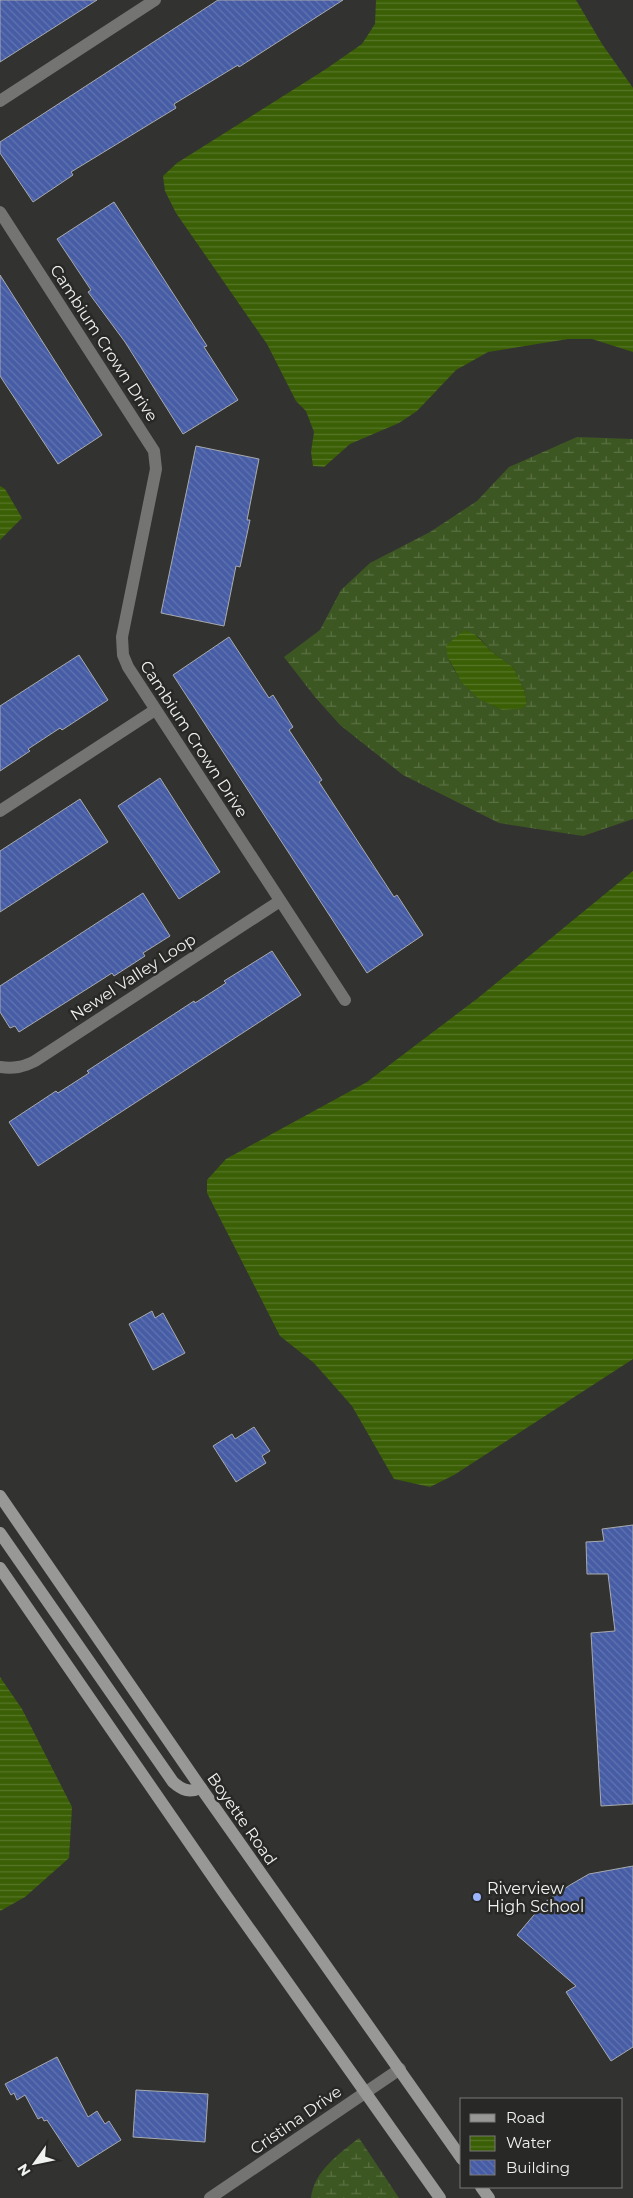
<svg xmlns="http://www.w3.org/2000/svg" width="633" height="2198" viewBox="0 0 633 2198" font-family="Montserrat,sans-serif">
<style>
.wetland{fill:url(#wetland-marsh);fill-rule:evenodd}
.water{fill:url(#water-rules)}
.building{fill:url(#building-back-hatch);stroke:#a8aaae}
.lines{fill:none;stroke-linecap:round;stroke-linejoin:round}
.street{stroke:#747473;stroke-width:12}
.secondary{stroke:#989997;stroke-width:12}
.poi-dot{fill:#9cb4fd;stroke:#282926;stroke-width:2}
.labels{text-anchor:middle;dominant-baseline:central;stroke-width:5;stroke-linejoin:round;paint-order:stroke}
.street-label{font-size:16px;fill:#f0f2ef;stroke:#282926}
.poi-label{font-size:16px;fill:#f0f2ef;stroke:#282926;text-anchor:start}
</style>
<defs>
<pattern id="wetland-marsh" width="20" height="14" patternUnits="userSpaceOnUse" patternTransform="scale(1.25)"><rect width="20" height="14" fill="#3d5722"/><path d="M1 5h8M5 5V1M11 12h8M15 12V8" fill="none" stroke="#597042"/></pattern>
<pattern id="water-rules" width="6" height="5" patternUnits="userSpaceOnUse" patternTransform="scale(1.25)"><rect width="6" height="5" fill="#3a5f04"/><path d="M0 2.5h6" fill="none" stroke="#577629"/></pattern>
<pattern id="building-back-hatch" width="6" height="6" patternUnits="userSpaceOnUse" patternTransform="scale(1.25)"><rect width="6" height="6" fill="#465ca4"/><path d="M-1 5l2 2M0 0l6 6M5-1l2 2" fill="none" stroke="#6174b1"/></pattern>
</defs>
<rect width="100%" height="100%" fill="#323330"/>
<g class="wetland">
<path d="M 577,437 L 633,439 L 633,819 L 583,836 L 499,823 L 403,775 L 340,725 L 315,697 L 284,657 L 320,630 L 341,590 L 370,563 L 430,532 L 477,501 L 509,467 ZM 477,635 L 492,652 L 513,667 L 524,690 L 527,702 L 502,710 C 473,696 462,687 448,658 Z"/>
<path d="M 359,2138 L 399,2198 L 311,2198 C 314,2171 339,2154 359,2138 Z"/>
</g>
<g class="water">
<polygon points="376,0 576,0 602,44 633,88 633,352 592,339 568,339 488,352 456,370 417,411 399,423 350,444 324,467 313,466 311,452 314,432 306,411 296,401 267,344 176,213 165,191 163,176 177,163 326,69 362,44 375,24"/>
<polygon points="0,486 5,489 22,518 0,540"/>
<polygon points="464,630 476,635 492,652 513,667 524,690 527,702 523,708 502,710 479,699 462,683 448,658 446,646"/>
<polygon points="633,871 633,1359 454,1475 430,1487 394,1479 352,1406 314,1363 280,1336 207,1193 207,1180 226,1159 367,1082 478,998"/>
<polygon points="0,1677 22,1709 72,1807 69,1858 25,1897 0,1911"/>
</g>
<g class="building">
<polygon points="0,0 97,0 0,62"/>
<polygon points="218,0 343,0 239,67 238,65 174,104 176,108 71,172 73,175 33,202 0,153 0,142"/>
<polygon points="114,202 207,346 204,347 238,400 183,434 125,342 88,292 91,290 57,239"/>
<polygon points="0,275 102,435 58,464 0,376"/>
<polygon points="196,446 259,459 247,520 250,520 240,567 236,566 224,626 161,613"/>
<polygon points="229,637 269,698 273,695 293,727 289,730 322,780 319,782 394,897 397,895 423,935 367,973 173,675"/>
<polygon points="79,655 108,700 62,730 60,728 28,749 30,751 0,771 0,706"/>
<polygon points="160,778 220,872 179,899 118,806"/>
<polygon points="80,799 108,842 0,912 0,851"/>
<polygon points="143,893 170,936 143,953 145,956 114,976 112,973 98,982 19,1032 15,1026 10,1028 0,1012 0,986"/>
<polygon points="272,951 301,995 38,1166 9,1122 56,1091 58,1093 89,1073 87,1071 194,1001 195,1003 226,983 224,981"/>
<polygon points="152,1311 155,1318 163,1313 185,1353 153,1370 129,1324"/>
<polygon points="254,1427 270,1451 262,1456 266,1463 236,1482 213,1446 232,1434 235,1439"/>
<polygon points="633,1525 633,1804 601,1806 591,1633 615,1631 608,1574 587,1574 586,1542 604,1541 602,1529"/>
<polygon points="633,1866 633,2047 611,2061 566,1992 576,1986 517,1935 545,1902 570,1885 589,1874"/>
<polygon points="57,2057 88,2117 97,2111 105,2124 109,2121 121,2140 78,2167 47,2120 44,2121 42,2117 38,2119 25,2095 17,2100 14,2093 11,2095 5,2084"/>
<polygon points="136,2090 208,2094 205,2142 133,2137"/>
</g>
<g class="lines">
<g class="street">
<polyline points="0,101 155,0"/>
<polyline points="0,212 154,451 156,469 122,637 123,655 128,667 345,1000"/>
<polyline points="0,811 155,710"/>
<path d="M 0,1067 C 14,1069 23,1067 35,1061 L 280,901"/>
<polyline points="210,2198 400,2069"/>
</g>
<g class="secondary">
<polyline points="0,1496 201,1788 462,2159"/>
<path d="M 0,1533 L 173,1782 C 182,1790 189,1793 201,1788"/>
<polyline points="0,1568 222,1890 440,2198"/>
<polyline points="481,2187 489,2198"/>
</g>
</g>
<circle class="poi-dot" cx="477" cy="1897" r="5"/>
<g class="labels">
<g class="street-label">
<text transform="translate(104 343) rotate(57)">Cambium Crown Drive</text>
<text transform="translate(194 739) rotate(57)">Cambium Crown Drive</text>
<text transform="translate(133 977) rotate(-33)">Newel Valley Loop</text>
<text transform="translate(242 1819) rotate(55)">Boyette Road</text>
<text transform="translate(296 2120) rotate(-35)">Cristina Drive</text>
</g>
<g class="poi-label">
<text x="487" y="1888">Riverview<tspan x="487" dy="18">High School</tspan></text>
</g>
</g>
<rect x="460" y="2098" width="162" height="90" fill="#282926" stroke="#787976"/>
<rect x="470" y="2114" width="25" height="8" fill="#989997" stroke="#787976"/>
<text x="506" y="2123" font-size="15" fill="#f0f2ef">Road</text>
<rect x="470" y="2136" width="25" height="15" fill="url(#water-rules)" stroke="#787976"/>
<text x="506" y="2148" font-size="15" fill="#f0f2ef">Water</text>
<rect x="470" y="2160" width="25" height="15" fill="url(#building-back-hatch)" stroke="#787976"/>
<text x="506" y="2173" font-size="15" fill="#f0f2ef">Building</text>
<g transform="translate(35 2163) rotate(237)" stroke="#282926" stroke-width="4" paint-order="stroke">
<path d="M0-4L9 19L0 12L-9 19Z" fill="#f0f2ef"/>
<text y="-8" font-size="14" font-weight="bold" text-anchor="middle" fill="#f0f2ef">N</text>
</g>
</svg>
